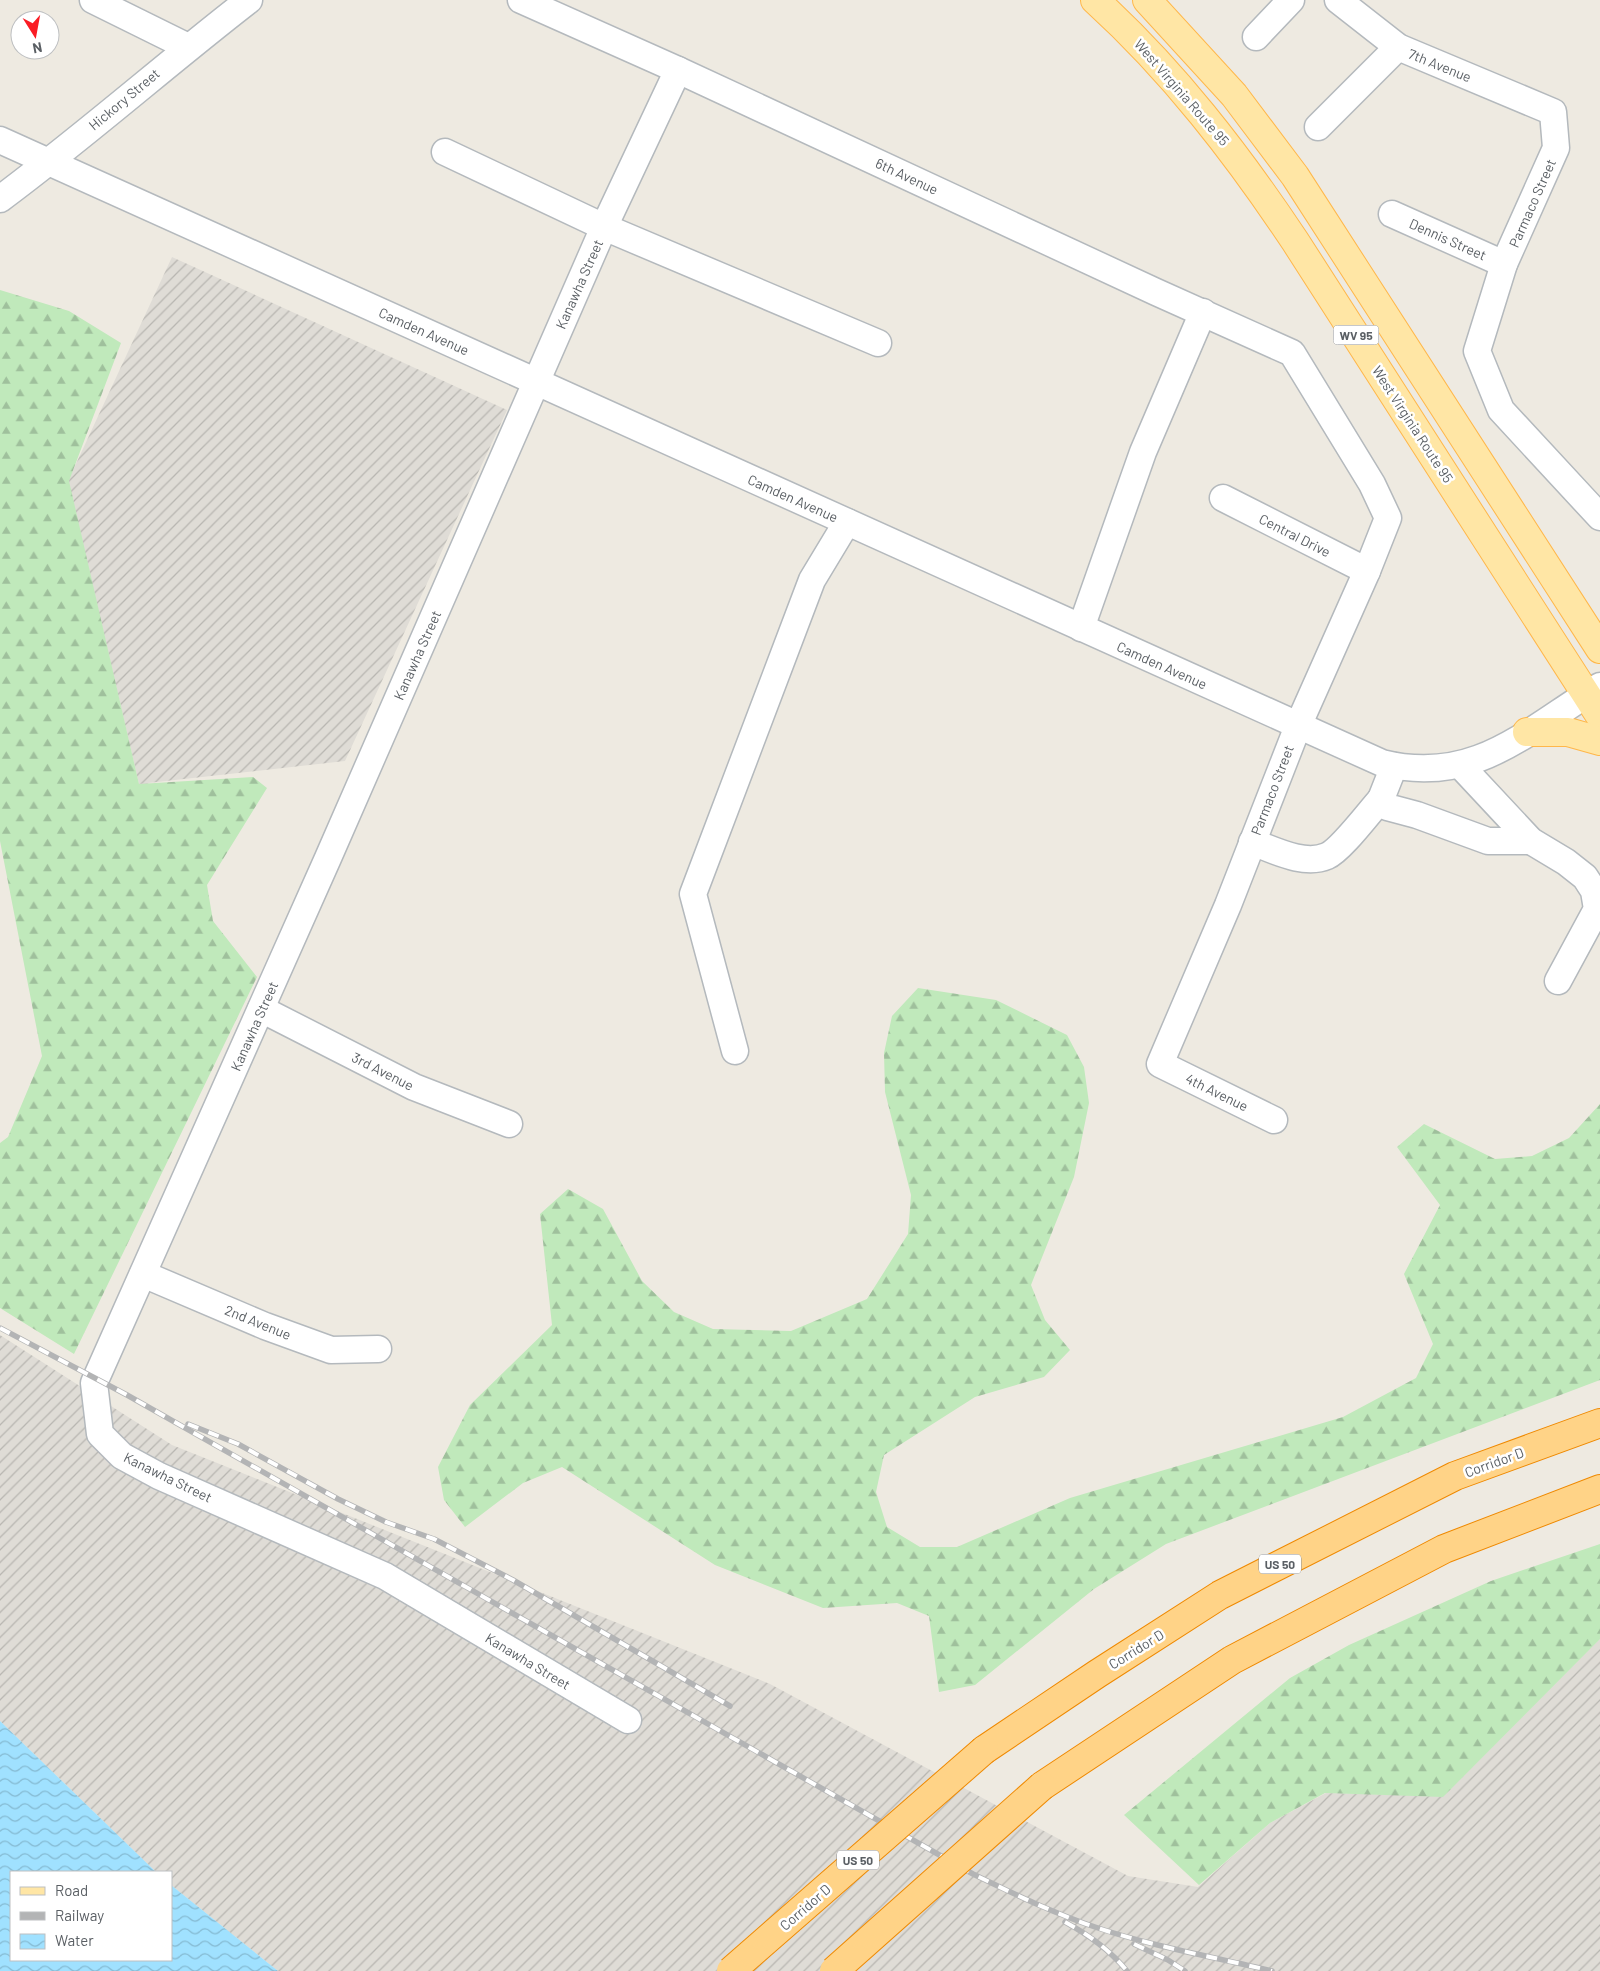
<svg xmlns="http://www.w3.org/2000/svg" width="1600" height="1971" viewBox="0 0 1600 1971" font-family="Barlow,sans-serif">
<style>
.industrial{fill:url(#industrial-furrows)}
.forest{fill:url(#forest-firs)}
.water{fill:url(#water-waves)}
.lines{fill:none;stroke-linecap:round;stroke-linejoin:round}
.minor-casing{stroke:#b4b9bd;stroke-width:29}
.major-casing{stroke:#ffb74a;stroke-width:30}
.highway-casing{stroke:#ef8900;stroke-width:30}
.minor{stroke:#fff;stroke-width:26}
.major{stroke:#ffe6a5;stroke-width:28}
.highway{stroke:#ffd387;stroke-width:28}
.rail-casing{stroke:#b3b4b5;stroke-width:5.5}
.rail{stroke:#fff;stroke-width:4;stroke-dasharray:11;stroke-linecap:butt}
.highway-bridge-casing{stroke:#ef8900;stroke-width:30;stroke-linecap:butt}
.highway-bridge{stroke:#ffd387;stroke-width:28}
.labels{text-anchor:middle;dominant-baseline:central;stroke-width:5;stroke-linejoin:round;paint-order:stroke}
.shield{fill:#fff;stroke:#8c8f92;stroke-width:1}
.shield-label{font-size:12px;font-weight:bold;fill:#5a5f64}
.street-label{font-size:14px;fill:#5a5f64;stroke:#fff}
</style>
<defs>
<pattern id="industrial-furrows" width="10" height="10" patternUnits="userSpaceOnUse" patternTransform="scale(1.25)"><rect width="10" height="10" fill="#dfdcd6"/><path d="M-1 1l2-2M0 10L10 0M9 11l2-2" fill="none" stroke="#b8b6b1"/></pattern>
<pattern id="forest-firs" width="22" height="20" patternUnits="userSpaceOnUse" patternTransform="scale(1.25)"><rect width="22" height="20" fill="#c0e9bb"/><path d="M5 1l3.5 6h-7zM16 11l3.5 6h-7z" fill="#9fc09c"/></pattern>
<pattern id="water-waves" width="16" height="10" patternUnits="userSpaceOnUse" patternTransform="scale(1.25)"><rect width="16" height="10" fill="#a0e1ff"/><path d="M0 5q4-4 8 0t8 0" fill="none" stroke="#85bad2"/></pattern>
</defs>
<rect width="100%" height="100%" fill="#eeeae1"/>
<g class="industrial">
<polygon points="172,257 507,410 345,761 139,784 68,481"/>
<polygon points="0,1335 172,1445 770,1684 1128,1876 1198,1887 1270,1823 1326,1793 1443,1796 1600,1639 1600,1971 278,1971 171,1885 171,1872 156,1872 0,1721"/>
</g>
<g class="forest">
<polygon points="0,290 69,311 121,343 69,481 139,784 253,777 267,788 207,885 213,921 257,977 74,1354 0,1308 0,1143 8,1137 42,1056 0,841"/>
<polygon points="918,988 996,1000 1067,1035 1084,1067 1089,1103 1074,1177 1031,1285 1045,1320 1070,1350 1044,1377 975,1397 884,1455 876,1492 887,1527 920,1547 957,1547 1070,1498 1343,1417 1416,1378 1433,1344 1404,1274 1440,1205 1397,1147 1424,1124 1495,1159 1532,1156 1569,1138 1600,1104 1600,1380 1166,1544 1094,1589 975,1685 939,1692 929,1616 897,1603 823,1608 715,1565 562,1467 523,1483 465,1527 444,1500 438,1467 470,1405 552,1325 540,1214 568,1189 603,1209 642,1281 674,1312 713,1329 791,1331 867,1299 908,1234 911,1195 885,1092 884,1053 892,1016"/>
<polygon points="1600,1544 1600,1639 1443,1797 1325,1793 1270,1823 1199,1885 1124,1815 1290,1678 1349,1645 1491,1581"/>
</g>
<polygon class="water" points="0,1721 156,1872 11,1872 11,1960 171,1960 171,1885 278,1971 0,1971"/>
<g class="lines">
<defs>
<g id="minor">
<polyline points="93,0 188,47"/>
<polyline points="521,0 678,70 1156,292 1292,353 1372,484 1388,518 1367,571 1298,726 1228,905 1160,1064 1274,1120"/>
<polyline points="1338,0 1398,47 1553,112 1556,148 1504,264 1477,351 1501,410 1600,517"/>
<polyline points="1256,37 1291,0"/>
<polyline points="1318,127 1398,47"/>
<path d="M 0,140 L 1382,763 C 1475,786 1526,731 1600,686"/>
<polyline points="445,152 604,227 878,343"/>
<path d="M 0,199 C 85,136 165,65 249,0"/>
<polyline points="1392,214 1504,264"/>
<polyline points="1223,498 1367,571"/>
<polyline points="1081,628 1143,452 1203,312"/>
<polyline points="1460,765 1531,841 1566,862 1585,877 1594,891 1597,909 1558,981"/>
<polyline points="1394,766 1381,799 1387,807 1417,815 1488,841 1531,841"/>
<path d="M 1252,842 C 1274,850 1304,866 1327,856 C 1341,850 1370,811 1381,799"/>
<polyline points="261,1009 414,1087 509,1124"/>
<polyline points="735,1051 693,894 812,580 847,522"/>
<polyline points="143,1274 265,1326 331,1350 378,1349"/>
<polyline points="628,1720 385,1576 159,1476 122,1456 100,1434 94,1383 328,858 604,227 678,70"/>
</g>
<g id="major">
<path d="M 1095,0 C 1173,71 1237,154 1295,241 L 1600,716"/>
<polyline points="1147,0 1234,95 1295,176 1600,649"/>
<polyline points="1527,732 1568,732 1600,741"/>
</g>
<g id="highway">
<polyline points="984,1750 1097,1674 1220,1595 1455,1476 1600,1423"/>
<polyline points="1042,1786 1232,1660 1444,1549 1600,1489"/>
</g>
</defs>
<use href="#minor" class="minor-casing"/>
<use href="#major" class="major-casing"/>
<use href="#highway" class="highway-casing"/>
<use href="#minor" class="minor"/>
<use href="#major" class="major"/>
<use href="#highway" class="highway"/>
<defs>
<g id="rail">
<path d="M 0,1328 L 127,1395 L 973,1874 C 1014,1894 1055,1914 1098,1928 C 1155,1947 1214,1957 1272,1971"/>
<polyline points="188,1424 238,1444 338,1499 386,1522 434,1539 513,1580 730,1706"/>
<path d="M 1065,1922 C 1089,1935 1110,1950 1127,1971"/>
<polyline points="1134,1944 1168,1960 1185,1971"/>
</g>
</defs>
<use href="#rail" class="rail-casing"/>
<use href="#rail" class="rail"/>
<defs>
<g id="highway-bridge">
<polyline points="731,1971 984,1750"/>
<polyline points="834,1971 1042,1786"/>
</g>
</defs>
<use href="#highway-bridge" class="highway-bridge-casing"/>
<use href="#highway-bridge" class="highway-bridge"/>
</g>
<g class="labels">
<g class="shield">
<rect x="1333.5" y="325.5" width="45" height="19" rx="4"/>
<rect x="1259" y="1554.5" width="42" height="19" rx="4"/>
<rect x="837" y="1850.5" width="42" height="19" rx="4"/>
</g>
<g class="shield-label">
<text x="1356" y="335">WV 95</text>
<text x="1280" y="1564">US 50</text>
<text x="858" y="1860">US 50</text>
</g>
<g class="street-label">
<text transform="translate(1440 65) rotate(22)">7th Avenue</text>
<text transform="translate(1182 92) rotate(49)">West Virginia Route 95</text>
<text transform="translate(124 99) rotate(-40)">Hickory Street</text>
<text transform="translate(907 176) rotate(25)">6th Avenue</text>
<text transform="translate(1532 203) rotate(-66)">Parmaco Street</text>
<text transform="translate(1448 239) rotate(24)">Dennis Street</text>
<text transform="translate(579 284) rotate(-66)">Kanawha Street</text>
<text transform="translate(424 331) rotate(24)">Camden Avenue</text>
<text transform="translate(1413 424) rotate(57)">West Virginia Route 95</text>
<text transform="translate(793 498) rotate(24)">Camden Avenue</text>
<text transform="translate(1295 535) rotate(27)">Central Drive</text>
<text transform="translate(417 655) rotate(-66)">Kanawha Street</text>
<text transform="translate(1162 665) rotate(24)">Camden Avenue</text>
<text transform="translate(1272 790) rotate(-69)">Parmaco Street</text>
<text transform="translate(254 1026) rotate(-66)">Kanawha Street</text>
<text transform="translate(383 1071) rotate(27)">3rd Avenue</text>
<text transform="translate(1217 1092) rotate(26)">4th Avenue</text>
<text transform="translate(258 1322) rotate(22)">2nd Avenue</text>
<text transform="translate(1494 1462) rotate(-20)">Corridor D</text>
<text transform="translate(168 1477) rotate(26)">Kanawha Street</text>
<text transform="translate(1136 1649) rotate(-32)">Corridor D</text>
<text transform="translate(528 1661) rotate(31)">Kanawha Street</text>
<text transform="translate(805 1907) rotate(-41)">Corridor D</text>
</g>
</g>
<rect x="10" y="1871" width="162" height="90" fill="#ffffff" stroke="#bdbfc1"/>
<rect x="20" y="1887" width="25" height="8" fill="#ffe6a5" stroke="#bdbfc1"/>
<text x="55" y="1896" font-size="15" fill="#5a5f64">Road</text>
<rect x="20" y="1912" width="25" height="8" fill="#b3b4b5" stroke="#bdbfc1"/>
<text x="55" y="1921" font-size="15" fill="#5a5f64">Railway</text>
<rect x="20" y="1934" width="25" height="15" fill="url(#water-waves)" stroke="#bdbfc1"/>
<text x="55" y="1946" font-size="15" fill="#5a5f64">Water</text>
<g transform="translate(35 35) rotate(169)"><circle r="24" fill="#ffffff" stroke="#bdbfc1"/>
<path d="M0-4L9 19L0 12L-9 19Z" fill="#fa1c24"/>
<text y="-8" font-size="14" font-weight="bold" text-anchor="middle" fill="#5a5f64">N</text>
</g>
</svg>
